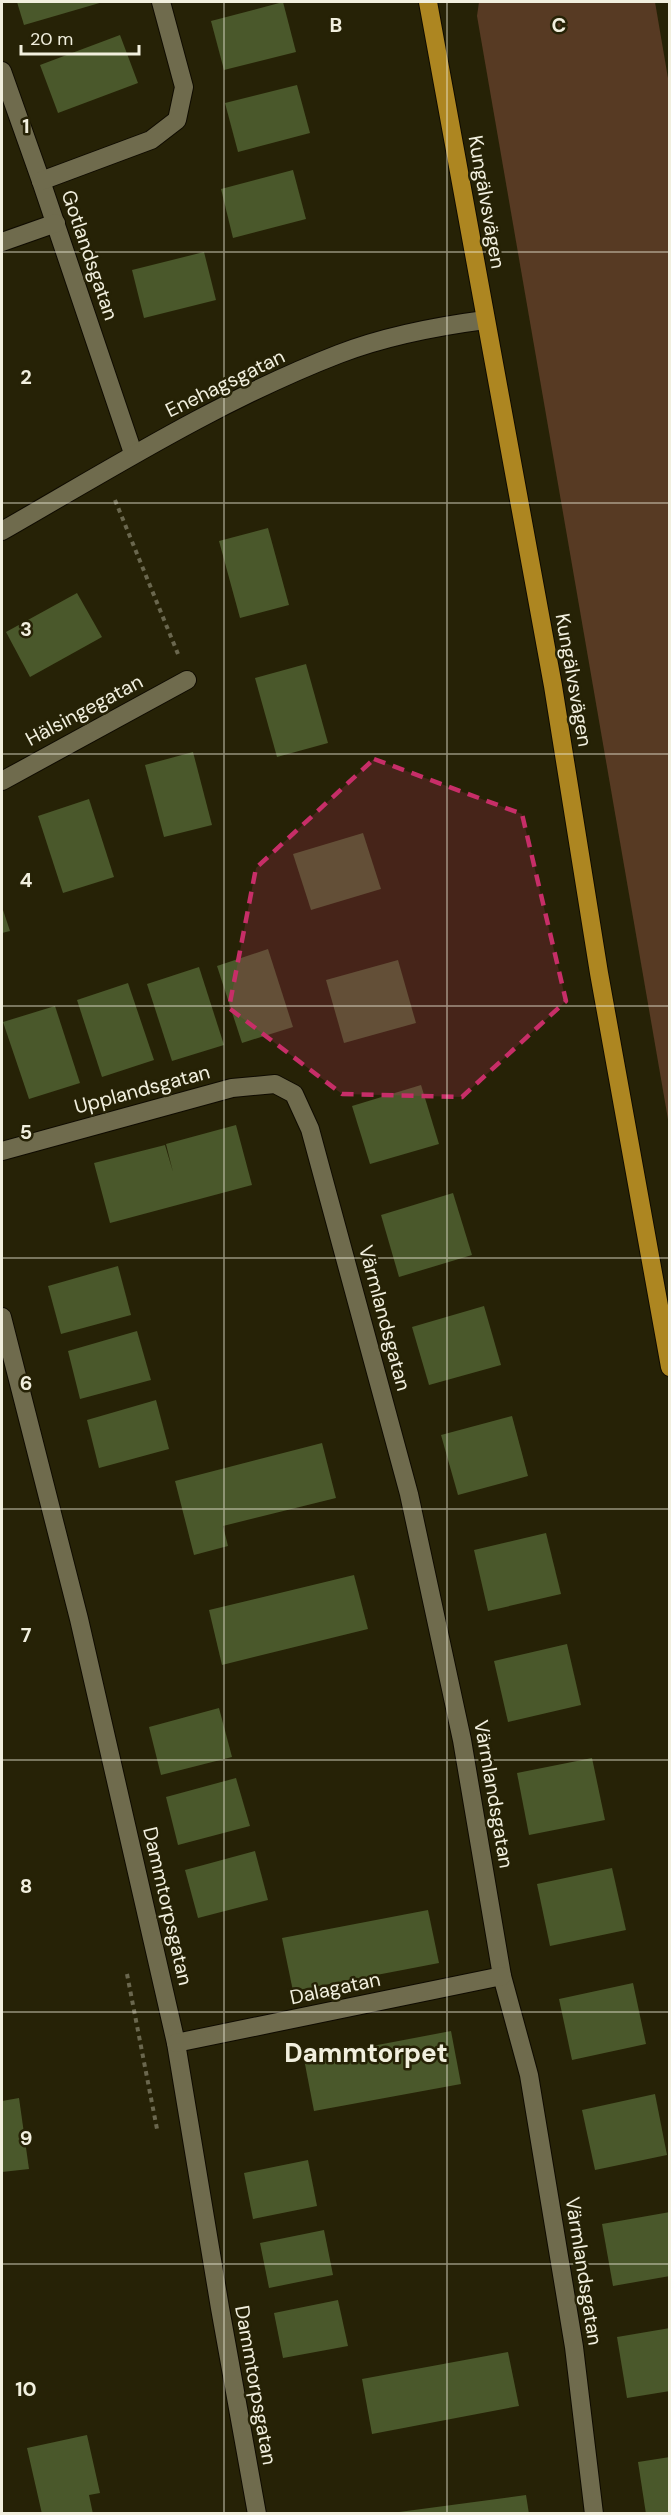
<svg xmlns="http://www.w3.org/2000/svg" width="671" height="2515" viewBox="0 0 671 2515" font-family="'DM Sans',sans-serif">
<style>
.green{fill:#573a23}
.building{fill:#4a582b}
.lines{fill:none;stroke-linecap:round;stroke-linejoin:round}
.minor-casing{stroke:#0f0b00;stroke-width:20}
.major-casing{stroke:#0f0b00;stroke-width:20}
.path{stroke:#6a674e;stroke-width:4;stroke-dasharray:4.5 4.5;stroke-linecap:butt}
.minor{stroke:#6f6b4d;stroke-width:18}
.major{stroke:#ad8621;stroke-width:18}
.marked{fill:#c72e68;fill-opacity:0.2;stroke:#c72e68;stroke-width:4.5;stroke-dasharray:12 8;stroke-linejoin:round}
.grid{fill:none;stroke:#f1efde;stroke-width:1.5;stroke-opacity:0.55}
.labels{text-anchor:middle;dominant-baseline:central;stroke-width:5;stroke-linejoin:round;paint-order:stroke}
.street-label{font-size:20px;fill:#f1efde;stroke:#262206}
.district-label{font-size:26px;font-weight:bold;fill:#f1efde;stroke:#262206}
.grid-label{font-size:20px;text-anchor:middle;font-weight:bold;fill:#f1efde;stroke:#262206;stroke-width:5;stroke-linejoin:round;paint-order:stroke}
</style>
<rect width="100%" height="100%" fill="#262206"/>
<polygon class="green" points="479,2 655,2 669,84 669,1125 477,16"/>
<g class="building">
<polygon points="17,2 103,2 24,25"/>
<polygon points="283,2 296,52 224,70 211,21"/>
<polygon points="120,35 138,83 58,113 40,65"/>
<polygon points="297,85 310,133 238,152 225,103"/>
<polygon points="293,170 306,219 233,238 221,189"/>
<polygon points="204,252 216,300 144,318 132,270"/>
<polygon points="268,528 289,605 240,618 219,541"/>
<polygon points="77,593 102,637 30,677 6,632"/>
<polygon points="306,664 328,743 277,757 255,678"/>
<polygon points="193,752 212,825 164,837 145,765"/>
<polygon points="89,799 114,877 63,893 38,816"/>
<polygon points="363,833 381,889 311,910 293,854"/>
<polygon points="2,907 10,931 2,933"/>
<polygon points="268,949 293,1027 242,1043 217,966"/>
<polygon points="398,960 416,1023 344,1043 326,980"/>
<polygon points="199,967 224,1045 172,1061 147,984"/>
<polygon points="128,983 154,1060 102,1077 77,1000"/>
<polygon points="55,1006 80,1083 29,1099 3,1022"/>
<polygon points="421,1085 439,1144 370,1164 352,1106"/>
<polygon points="236,1125 252,1185 110,1223 94,1163 165,1145 173,1172 166,1144"/>
<polygon points="453,1193 472,1255 399,1277 381,1215"/>
<polygon points="118,1266 131,1315 61,1334 48,1286"/>
<polygon points="484,1306 501,1365 429,1385 412,1327"/>
<polygon points="137,1331 151,1380 80,1399 68,1351"/>
<polygon points="156,1400 169,1449 99,1468 87,1420"/>
<polygon points="512,1416 528,1476 458,1495 441,1435"/>
<polygon points="322,1443 336,1498 223,1526 228,1546 194,1555 175,1481"/>
<polygon points="546,1533 561,1594 488,1611 474,1550"/>
<polygon points="354,1575 368,1629 222,1665 209,1610"/>
<polygon points="567,1644 581,1705 508,1722 494,1661"/>
<polygon points="219,1708 232,1757 161,1775 149,1727"/>
<polygon points="592,1758 605,1820 529,1835 517,1773"/>
<polygon points="236,1778 250,1826 178,1845 166,1797"/>
<polygon points="255,1851 268,1900 198,1918 185,1870"/>
<polygon points="612,1868 626,1930 550,1946 537,1884"/>
<polygon points="428,1910 439,1963 293,1991 282,1938"/>
<polygon points="633,1983 646,2044 572,2060 559,1999"/>
<polygon points="451,2031 461,2084 314,2111 304,2059"/>
<polygon points="655,2094 667,2155 595,2170 582,2110"/>
<polygon points="19,2098 29,2169 2,2172 2,2101"/>
<polygon points="308,2160 317,2206 253,2219 244,2173"/>
<polygon points="670,2212 670,2276 613,2286 602,2224"/>
<polygon points="324,2230 333,2275 269,2288 260,2243"/>
<polygon points="338,2300 348,2346 283,2358 274,2313"/>
<polygon points="670,2328 670,2391 627,2398 617,2337"/>
<polygon points="508,2352 519,2406 372,2434 362,2379"/>
<polygon points="87,2435 100,2493 89,2495 93,2514 42,2514 27,2448"/>
<polygon points="670,2457 670,2514 646,2514 638,2462"/>
<polygon points="526,2495 529,2514 399,2514 399,2512"/>
</g>
<g class="lines">
<defs>
<g id="minor">
<polyline points="2,71 41,181 133,453"/>
<polyline points="41,181 151,140 177,120 184,87 161,2"/>
<polyline points="2,242 56,223"/>
<path d="M 2,531 C 112,468 220,400 339,354 C 383,337 439,326 485,320"/>
<polyline points="2,781 187,680"/>
<polyline points="2,1151 232,1088 275,1084 294,1094 310,1129 409,1494 462,1740 502,1976 529,2075 574,2347 594,2514"/>
<polyline points="2,1317 79,1619 176,2043 220,2308 257,2514"/>
<polyline points="176,2043 502,1976"/>
</g>
<polyline id="major" points="428,2 553,686 599,973 670,1367"/>
</defs>
<use href="#minor" class="minor-casing"/>
<use href="#major" class="major-casing"/>
<g class="path">
<polyline points="115,500 178,654"/>
<polyline points="127,1974 157,2129"/>
</g>
<use href="#minor" class="minor"/>
<use href="#major" class="major"/>
</g>
<path class="marked" d="M 374,759 L 522,814 L 566,1001 L 462,1097 L 342,1094 L 229,1008 L 256,868 Z"/>
<path class="grid" d="M 224,2 L 224,2514M 447,2 L 447,2514M 2,252 L 670,252M 2,503 L 670,503M 2,754 L 670,754M 2,1006 L 670,1006M 2,1258 L 670,1258M 2,1509 L 670,1509M 2,1760 L 670,1760M 2,2012 L 670,2012M 2,2264 L 670,2264"/>
<g class="labels">
<g class="street-label">
<text transform="translate(487 202) rotate(80)">Kungälvsvägen</text>
<text transform="translate(90 255) rotate(71)">Gotlandsgatan</text>
<text transform="translate(225 383) rotate(-26)">Enehagsgatan</text>
<text transform="translate(574 680) rotate(80)">Kungälvsvägen</text>
<text transform="translate(84 710) rotate(-28)">Hälsingegatan</text>
<text transform="translate(142 1089) rotate(-15)">Upplandsgatan</text>
<text transform="translate(385 1318) rotate(75)">Värmlandsgatan</text>
<text transform="translate(494 1794) rotate(80)">Värmlandsgatan</text>
<text transform="translate(168 1906) rotate(77)">Dammtorpsgatan</text>
<text transform="translate(335 1988) rotate(-12)">Dalagatan</text>
<text transform="translate(584 2271) rotate(81)">Värmlandsgatan</text>
<text transform="translate(256 2385) rotate(80)">Dammtorpsgatan</text>
</g>
<g class="district-label">
<text x="366" y="2053">Dammtorpet</text>
</g>
</g>
<g class="grid-label">
<text x="336" y="32">B</text>
<text x="559" y="32">C</text>
<text x="26" y="133">1</text>
<text x="26" y="384">2</text>
<text x="26" y="636">3</text>
<text x="26" y="887">4</text>
<text x="26" y="1139">5</text>
<text x="26" y="1390">6</text>
<text x="26" y="1642">7</text>
<text x="26" y="1893">8</text>
<text x="26" y="2145">9</text>
<text x="26" y="2396">10</text>
</g>
<rect width="671" height="2515" fill="none" stroke="#f1efde" stroke-width="6"/>
<path d="M21 45v9h118v-9" fill="none" stroke="#f1efde" stroke-width="3"/>
<text x="30" y="45" font-size="18" fill="#f1efde" stroke="#262206" stroke-width="4.5" paint-order="stroke">20 m</text>
</svg>
